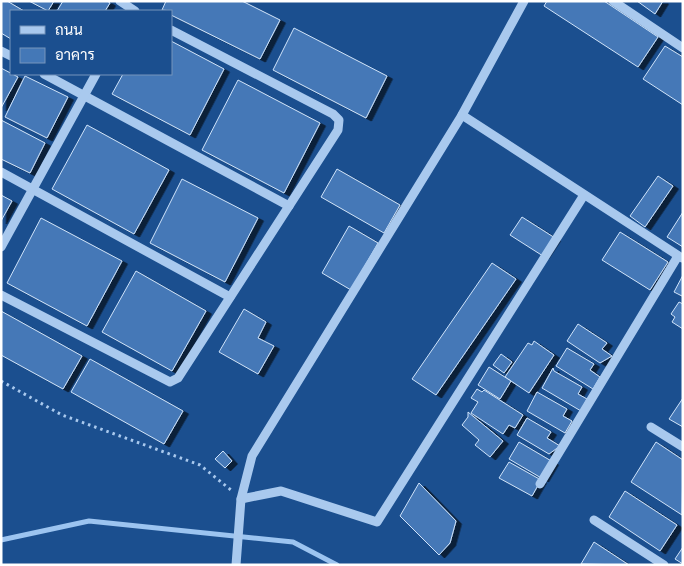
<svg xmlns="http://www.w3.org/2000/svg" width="684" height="566" viewBox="0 0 684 566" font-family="'Noto Sans',Sarabun,sans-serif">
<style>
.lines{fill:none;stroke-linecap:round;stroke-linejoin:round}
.stream{stroke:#9cc4f0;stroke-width:5}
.building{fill:#4478b7;stroke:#cfe3fa;filter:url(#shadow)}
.path{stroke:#a9c9ee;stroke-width:3;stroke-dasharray:2.5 4;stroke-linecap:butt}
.minor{stroke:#a9c9ee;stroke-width:9}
</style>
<defs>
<filter id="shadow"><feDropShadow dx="5.5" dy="3" stdDeviation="0" flood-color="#0009"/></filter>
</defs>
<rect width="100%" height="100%" fill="#1b4f8f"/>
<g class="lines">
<polyline class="stream" points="1,540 89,521 293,542 337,565"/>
</g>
<g class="building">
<polygon points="1,1 7,1 24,11 11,11 11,39 1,33"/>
<polygon points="29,1 54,1 48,11"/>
<polygon points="63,1 107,1 110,3 105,11 57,11"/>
<polygon points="166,1 242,1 280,20 260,59 171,15 171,11 162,10"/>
<polygon points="547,1 604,1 658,37 638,67 544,6"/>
<polygon points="637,1 663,1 655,14"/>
<polygon points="294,28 387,76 366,118 273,70"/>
<polygon points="171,41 224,69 190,135 112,94 123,74 171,74"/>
<polygon points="665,46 683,57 683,105 643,79"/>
<polygon points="1,68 18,77 1,108"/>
<polygon points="25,76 68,97 47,138 5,117"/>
<polygon points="238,80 320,123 284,193 202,150"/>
<polygon points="1,120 45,143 30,173 1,159"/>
<polygon points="87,125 169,170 134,234 52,189"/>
<polygon points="337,169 400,205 384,233 321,197"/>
<polygon points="658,176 673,186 645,227 630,216"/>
<polygon points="182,179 258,218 225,282 150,243"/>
<polygon points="1,195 12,201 1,221"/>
<polygon points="683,212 683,247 667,237"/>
<polygon points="522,217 555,238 543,256 510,235"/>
<polygon points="41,218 122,261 87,326 7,283"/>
<polygon points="349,226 378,243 351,290 322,273"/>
<polygon points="620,232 668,262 650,290 602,260"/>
<polygon points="492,263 516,279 436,395 412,379"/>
<polygon points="136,271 206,311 172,371 102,332"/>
<polygon points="683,275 683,296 682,296 674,292"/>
<polygon points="679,302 683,304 683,329 672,322 675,317 671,314"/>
<polygon points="244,309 266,322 258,338 274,346 258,374 219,352"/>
<polygon points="1,311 82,356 63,389 1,355"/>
<polygon points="578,324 607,343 602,349 612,356 600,363 567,341"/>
<polygon points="534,341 554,355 529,393 505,377 528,343 532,345"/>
<polygon points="567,348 594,364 590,370 600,377 593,389 556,366"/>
<polygon points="501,354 512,362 504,373 493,365"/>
<polygon points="90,359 183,411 164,444 71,392"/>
<polygon points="489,367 511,381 500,399 478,385"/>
<polygon points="553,368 554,371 582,387 578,394 587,399 581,411 542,388"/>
<polygon points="477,389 482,392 484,390 523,415 515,428 509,425 503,434 471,413 478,402 471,398"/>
<polygon points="537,392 567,409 563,416 572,421 565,433 527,411"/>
<polygon points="683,398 683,427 669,419"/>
<polygon points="468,412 503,441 490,457 475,445 479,440 462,425 468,417"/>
<polygon points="527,418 551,432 547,438 560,446 549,454 517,435"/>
<polygon points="519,442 553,462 543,479 509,459"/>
<polygon points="656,442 683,460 682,515 631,482"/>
<polygon points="223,451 232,461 225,468 215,459"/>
<polygon points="509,462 541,480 532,496 499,478"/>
<polygon points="419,483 456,521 450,543 439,555 400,516"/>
<polygon points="625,491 677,525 660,551 609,517"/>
<polygon points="594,542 629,565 581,564"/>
<polygon points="683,547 683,564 675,559"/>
</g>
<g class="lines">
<polyline class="path" points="1,381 62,415 200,465 231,490"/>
<g class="minor">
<polyline points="120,1 135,11"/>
<polyline points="613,1 683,48"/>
<polyline points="1,51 11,56"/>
<polyline points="44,74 289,206"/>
<polyline points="462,115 682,258"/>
<polyline points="1,172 230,297"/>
<polyline points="1,247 96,74"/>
<polyline points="1,295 170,382 178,378 338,130 339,120 333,114 171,30"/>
<polyline points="651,427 683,447"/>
<polyline points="540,484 678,256"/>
<polyline points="241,499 281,491 377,522 584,195"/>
<polyline points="594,520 664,565"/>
<polyline points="236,565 241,499 252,456 462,115 524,1"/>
</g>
</g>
<rect width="684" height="566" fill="none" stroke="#ffffff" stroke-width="5"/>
<rect x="10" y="10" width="162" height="65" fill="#1b4f8f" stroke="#7695bc"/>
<rect x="20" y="26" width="25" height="8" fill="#a9c9ee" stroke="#7695bc"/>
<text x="55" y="35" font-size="15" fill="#ffffff">ถนน</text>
<rect x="20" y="48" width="25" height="15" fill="#4478b7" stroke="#7695bc"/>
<text x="55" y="60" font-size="15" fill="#ffffff">อาคาร</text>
</svg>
